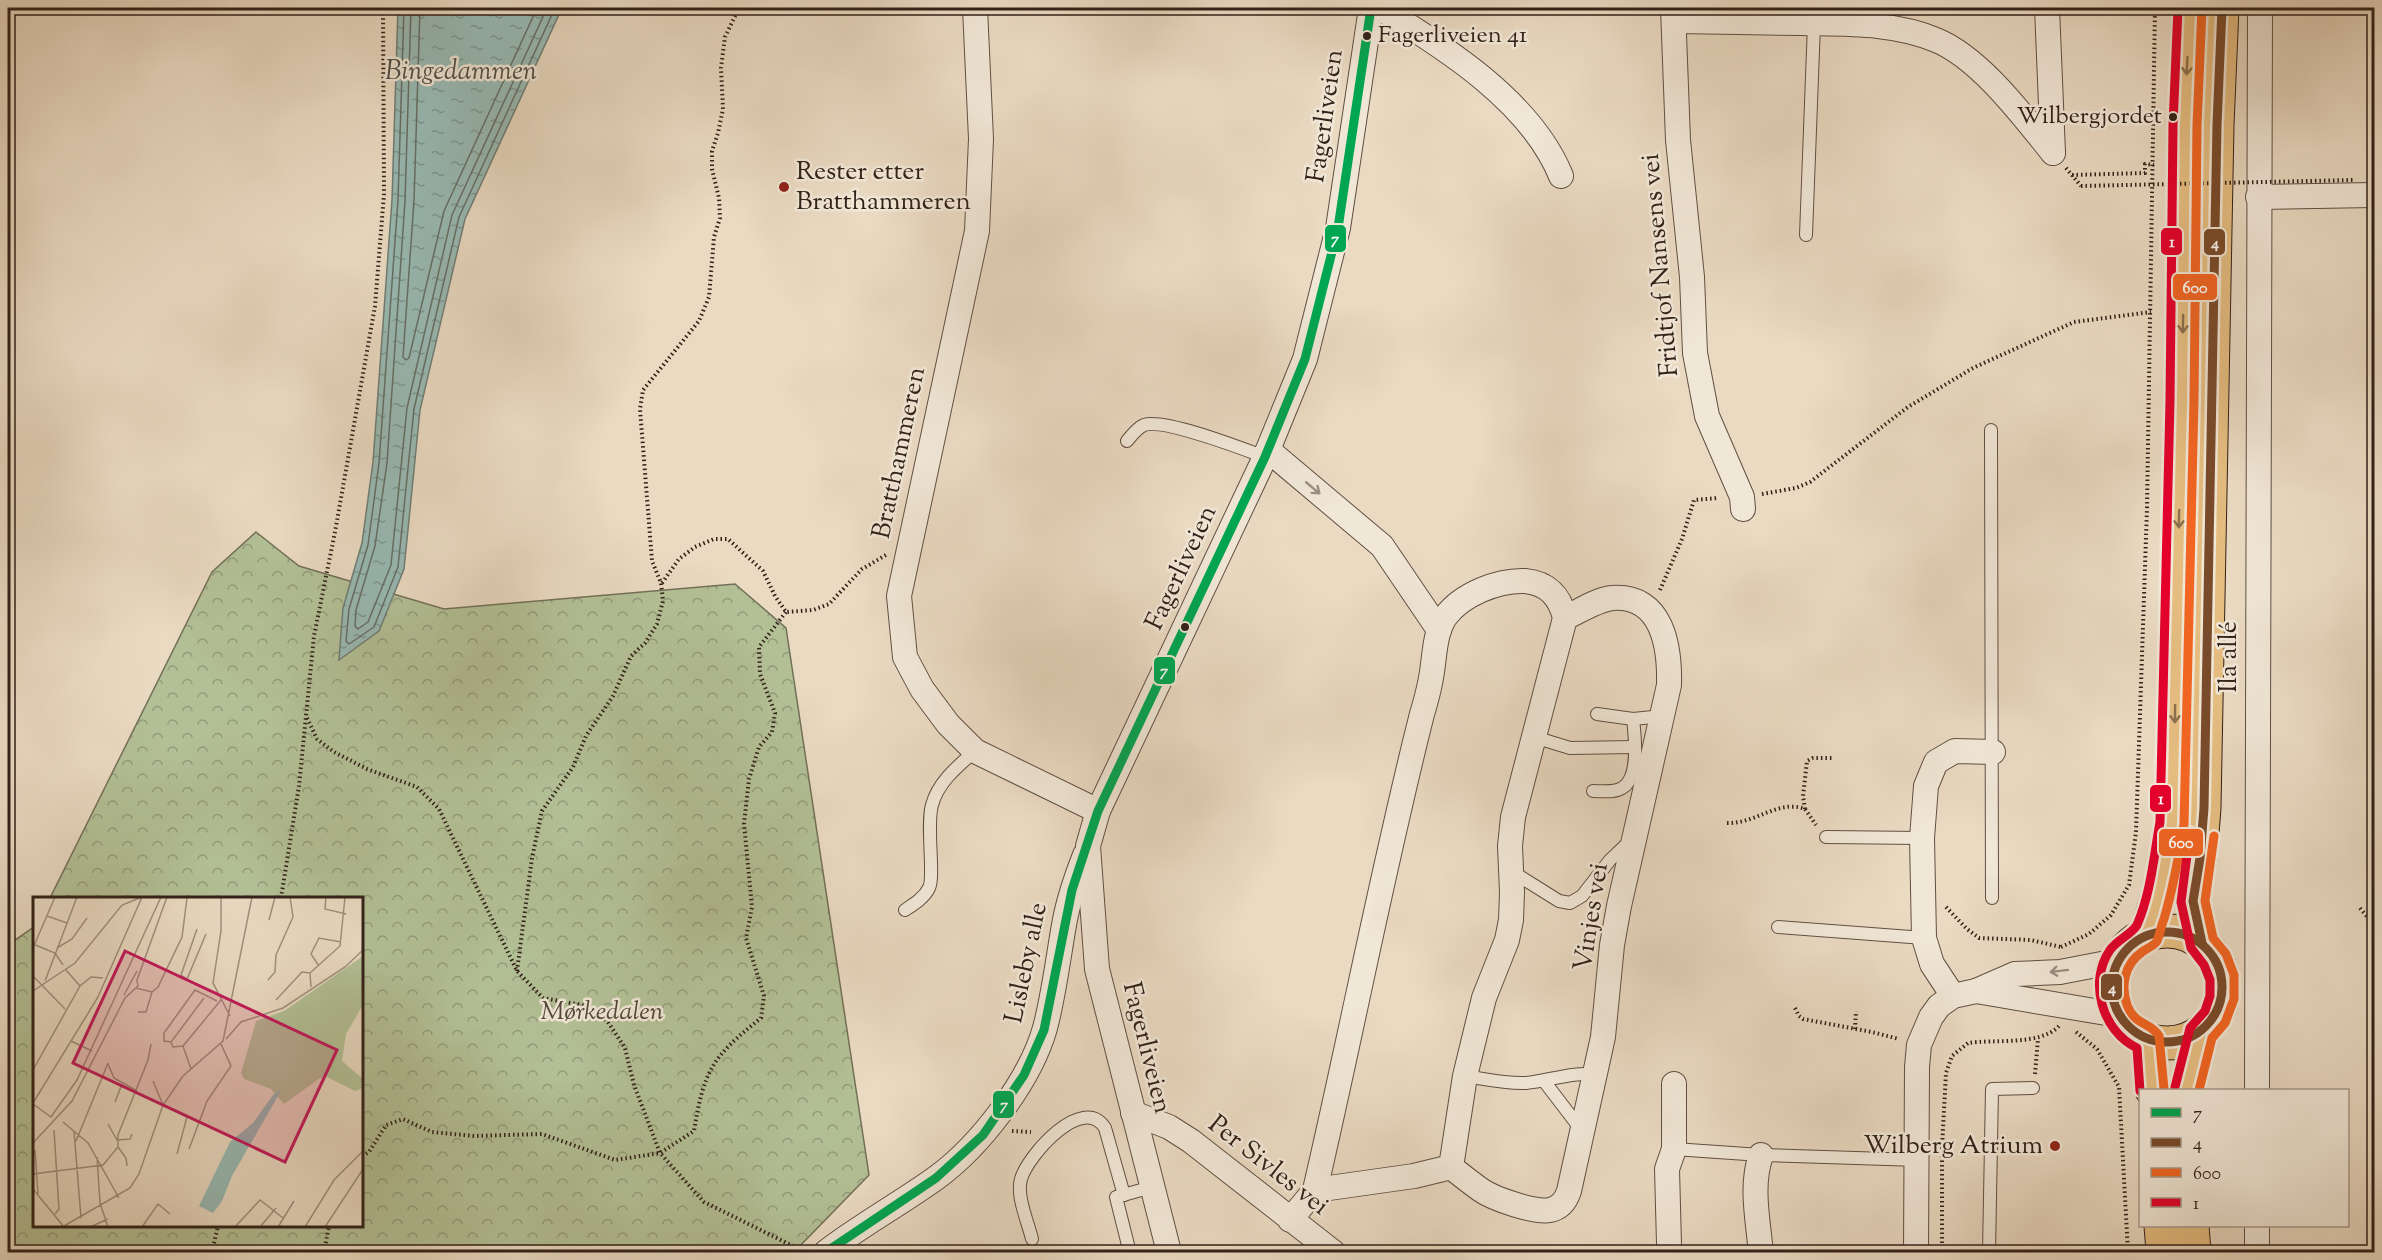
<svg xmlns="http://www.w3.org/2000/svg" width="2382" height="1260" viewBox="0 0 2382 1260" font-family="'Sorts Mill Goudy',serif">
<style>
.forest{fill:url(#forest-crowns);stroke:#727058;stroke-width:1.5}
.water{fill:url(#water-ripples);stroke:#6f7d76;stroke-width:1.5}
.lines{fill:none;stroke-linecap:round;stroke-linejoin:round}
.shore{stroke:#656e66;stroke-width:1.5}
.lane-casing{stroke:#604f43;stroke-width:14}
.street-casing{stroke:#604f43;stroke-width:26}
.primary-casing{stroke:#322119;stroke-width:35}
.path{stroke:#322119;stroke-width:4;stroke-dasharray:1.5 3;stroke-linecap:butt}
.lane{stroke:#f1e7d7;stroke-width:12}
.street{stroke:#f1e7d7;stroke-width:24}
.primary{stroke:#e5bd81;stroke-width:33}
.path-bridge{stroke:#322119;stroke-width:4;stroke-dasharray:1.5 3;stroke-linecap:butt}
.bus-1-casing{stroke:#f1e7d7;stroke-width:14}
.bus-2-casing{stroke:#f1e7d7;stroke-width:14}
.bus-3-casing{stroke:#f1e7d7;stroke-width:14}
.bus-4-casing{stroke:#f1e7d7;stroke-width:14}
.bus-1{stroke:#00a651;stroke-width:9}
.bus-2{stroke:#7a4b2a;stroke-width:9}
.bus-3{stroke:#f26522;stroke-width:9}
.bus-4{stroke:#e4002b;stroke-width:9}
.oneway{stroke:#8c6f4d}
.oneway2{stroke:#9b8e82}
.bus-dot{fill:#322119;stroke:#f1e7d7;stroke-width:2}
.poi-dot{fill:#8f2418;stroke:#f1e7d7;stroke-width:2}
.labels{text-anchor:middle;dominant-baseline:central;stroke-width:5;stroke-linejoin:round;paint-order:stroke}
.bus-label{font-size:24px;fill:#322119;stroke:#f1e7d7;text-anchor:start}
.street-label{font-size:26px;fill:#322119;stroke:#f1e7d7}
.poi-label{font-size:26px;fill:#322119;stroke:#f1e7d7;text-anchor:start}
.park-label{font-size:26px;font-style:italic;fill:#524938;stroke:#f1e7d7}
.water-label{font-size:27px;font-style:italic;fill:#514f48;stroke:#f1e7d7}
.inset-road{fill:none;stroke:#a0907e;stroke-width:1.5}
.view{fill:#c2185b;fill-opacity:0.15;stroke:#c2185b;stroke-width:3}
.inset-edge{fill:none;stroke:#322119;stroke-width:3}
.line-badge{stroke:#f1e7d7;stroke-width:2}
.badge-label{font-size:16px;text-anchor:middle;font-weight:bold;fill:#fff}
</style>
<defs>
<pattern id="forest-crowns" width="20" height="18" patternUnits="userSpaceOnUse" patternTransform="scale(1.5)"><rect width="20" height="18" fill="#b3c096"/><path d="M2 6a3 3 0 1 1 6 0M12 15a3 3 0 1 1 6 0" fill="none" stroke="#929c7a"/></pattern>
<pattern id="water-ripples" width="26" height="14" patternUnits="userSpaceOnUse" patternTransform="scale(1.5)"><rect width="26" height="14" fill="#98bab4"/><path d="M2 4q2-2 4 0t4 0M15 11q2-2 4 0t4 0" fill="none" stroke="#7d9792"/></pattern>
</defs>
<rect width="100%" height="100%" fill="#eadac2"/>
<filter id="stains"><feTurbulence type="fractalNoise" baseFrequency=".00333" numOctaves="4"/><feColorMatrix values="0 0 0 0 .2 0 0 0 0 .09 0 0 0 0 .02 0 0 0 .5 -.17"/></filter>
<radialGradient id="worn" r=".72"><stop offset=".6" stop-color="#630" stop-opacity="0"/><stop offset="1" stop-color="#630" stop-opacity=".3"/></radialGradient>
<polygon class="forest" points="256,532 299,566 444,609 735,584 786,628 869,1175 794,1252 8,1252 8,945 34,927 34,1226 362,1226 362,898 50,898 212,572"/>
<polygon class="water" points="398,8 562,8 465,219 420,410 404,569 379,631 339,660 343,608 362,543 373,462 392,200"/>
<g class="lines">
<g class="shore">
<polyline points="404,8 398,200 379,463 368,545 349,609 346,641 349,644 374,627 398,567 414,409 459,217 555,8"/>
<polyline points="411,8 405,201 387,463 375,546 356,610 355,626 358,629 368,622 391,565 407,408 452,215 547,8"/>
<polyline points="420,8 414,201 403,357 406,360 409,358 444,211 537,8"/>
</g>
<defs>
<g id="lane">
<polyline points="1806,235 1814,24"/>
<polyline points="1991,430 1992,898"/>
<path d="M 1127,441 C 1132,435 1137,428 1144,425 C 1164,418 1243,449 1265,457"/>
<polyline points="1597,714 1633,719 1663,716"/>
<polyline points="1534,737 1570,748 1635,747"/>
<path d="M 1593,791 C 1602,791 1614,793 1622,788 C 1640,778 1635,737 1633,719"/>
<polyline points="1826,837 1922,838"/>
<polyline points="1511,871 1559,901 1570,903 1582,896 1610,860 1631,840"/>
<path d="M 905,910 C 914,904 924,898 929,888 C 935,877 926,825 932,805 C 938,782 958,766 975,751"/>
<polyline points="1778,927 1924,938"/>
<path d="M 1465,1076 C 1485,1079 1506,1084 1526,1083 C 1549,1081 1574,1071 1596,1075"/>
<polyline points="1544,1081 1583,1132"/>
<polyline points="1674,1149 1761,1155 1918,1160"/>
<path d="M 1032,1239 C 1028,1222 1016,1196 1021,1179 C 1028,1155 1083,1093 1105,1128 L 1124,1195"/>
<polyline points="1129,1249 1116,1197 1152,1187"/>
<polyline points="1989,1252 1992,1089 2033,1088"/>
</g>
<g id="street">
<polyline points="975,8 981,139 977,231 899,596 905,657 922,689 948,724 975,751 1098,811"/>
<path d="M 1380,8 C 1446,48 1531,102 1561,176"/>
<polyline points="1673,8 1678,140 1692,277 1695,353 1707,416 1742,497 1743,509"/>
<polyline points="2047,8 2053,153"/>
<path d="M 1674,21 C 1716,22 1759,22 1801,23 C 1846,24 1893,22 1936,40 C 1980,58 2023,116 2053,153"/>
<polyline points="2258,197 2374,195"/>
<polyline points="1268,450 1382,546 1439,630"/>
<polyline points="1976,991 2118,1015"/>
<polyline points="1953,996 1932,964 1924,938 1922,838 1926,786 1936,762 1955,751 1993,752"/>
<polyline points="2257,1090 2260,8"/>
<polyline points="1133,1113 1169,1127 1191,1141 1333,1252"/>
<path d="M 1451,1167 C 1461,1175 1471,1183 1481,1190 C 1494,1199 1535,1213 1550,1210 C 1560,1208 1566,1200 1569,1191 L 1603,1037 L 1612,945 L 1619,906 L 1669,685 C 1670,648 1663,594 1612,598 C 1596,600 1580,611 1565,618"/>
<polyline points="1315,1190 1414,1176 1451,1167"/>
<path d="M 1290,1220 L 1315,1190 C 1352,1031 1382,872 1422,714 C 1425,704 1428,694 1430,683 C 1435,662 1433,636 1445,617 C 1462,594 1498,580 1525,581 C 1548,583 1560,597 1565,618 L 1513,817 L 1510,846 L 1512,892 L 1511,920 L 1507,940 L 1484,998 L 1465,1076 L 1451,1167"/>
<polyline points="1669,1244 1667,1169 1674,1149 1674,1084"/>
<path d="M 1760,1244 C 1757,1214 1751,1184 1761,1155"/>
<path d="M 826,1252 C 861,1225 900,1204 936,1178 C 980,1146 1030,1081 1045,1028 C 1054,994 1058,959 1064,925 C 1068,901 1076,878 1085,855"/>
<polyline points="1169,1252 1097,969 1088,846 1098,811 1265,457 1305,359 1338,228 1371,8"/>
<polyline points="1916,1252 1917,1067 1919,1045 1931,1017 1939,1006 1953,996 1976,991 2015,974 2060,972 2117,961"/>
<polyline points="2257,1252 2257,1226"/>
</g>
<g id="primary">
<circle cx="2167" cy="987" r="56"/>
<polyline points="2146,935 2161,886 2172,823 2182,401 2185,125 2190,8"/>
<polyline points="2202,943 2193,901 2200,858 2204,808 2217,125 2222,8"/>
<polyline points="2148,1040 2152,1090"/>
<polyline points="2187,1090 2201,1032"/>
<polyline points="2161,1226 2163,1252"/>
<polyline points="2192,1226 2194,1252"/>
</g>
</defs>
<use href="#lane" class="lane-casing"/>
<use href="#street" class="street-casing"/>
<use href="#primary" class="primary-casing"/>
<g class="path">
<polyline points="2066,168 2081,186"/>
<polyline points="2072,175 2145,173 2145,164 2154,165"/>
<polyline points="1762,494 1796,488 1810,482 1908,407 1973,368 2074,322 2151,312"/>
<polyline points="662,583 679,559 695,547 714,539 728,539 763,571 775,596 786,612 813,610 829,604 862,569 886,555"/>
<polyline points="1660,590 1682,539 1694,500 1719,498"/>
<polyline points="307,718 317,739 334,752 367,769 417,787 439,809 517,971 543,998 587,1006 608,1022 625,1048 634,1085 660,1153 704,1202 805,1252"/>
<polyline points="1805,809 1803,796 1807,761 1813,758 1833,758"/>
<path d="M 1727,823 C 1756,824 1778,799 1805,809 L 1816,825"/>
<polyline points="281,898 299,786 314,636 335,532 375,306 384,194 383,8"/>
<polyline points="1946,907 1967,929 1979,938 2031,940 2061,947"/>
<polyline points="2360,908 2369,919 2374,918"/>
<polyline points="2061,947 2089,934 2111,915 2129,885 2136,832 2147,508 2155,8"/>
<polyline points="517,971 532,858 542,811 573,767 586,736 613,696 631,656 645,643 657,624 663,601 661,583 652,561 640,409 643,390 699,321 709,297 714,237 720,218 719,198 712,169 712,151 718,133 723,109 721,68 725,37 739,8"/>
<polyline points="1795,1008 1799,1016 1803,1019 1872,1032 1899,1039"/>
<polyline points="1855,1029 1856,1011"/>
<polyline points="2076,1032 2097,1049 2119,1087 2128,1252"/>
<polyline points="2035,1074 2038,1039"/>
<polyline points="1012,1131 1031,1132"/>
<path d="M 362,1156 L 369,1152 L 386,1125 L 403,1119 L 432,1132 L 474,1136 L 542,1134 L 615,1160 L 660,1153 L 694,1131 C 704,1070 712,1057 761,1018 L 764,996 L 746,938 L 752,907 L 744,824 L 749,779 L 759,747 L 772,732 L 775,713 L 760,674 L 759,647 L 786,612"/>
<polyline points="212,1252 218,1226"/>
<polyline points="324,1252 329,1226"/>
<path d="M 1942,1252 L 1942,1147 L 1946,1073 L 1952,1056 L 1968,1043 C 1994,1039 2040,1046 2059,1026"/>
</g>
<use href="#lane" class="lane"/>
<use href="#street" class="street"/>
<use href="#primary" class="primary"/>
<polyline class="path-bridge" points="2081,186 2353,180"/>
<defs>
<polyline id="bus-1" points="826,1252 936,1178 983,1135 1024,1075 1044,1030 1072,890 1098,811 1265,457 1305,359 1338,228 1371,8"/>
<g id="bus-2">
<circle cx="2167" cy="987" r="55"/>
<polyline points="2202,943 2193,901 2200,858 2204,808 2217,125 2222,8"/>
</g>
<g id="bus-3">
<path d="M 2164,1089 L 2159,1036 C 2151,1022 2135,1026 2127,1005 C 2120,985 2125,964 2142,952 C 2147,948 2154,946 2157,941 C 2160,934 2161,926 2164,919 C 2173,888 2179,856 2184,824 L 2194,401 L 2197,125 L 2202,9"/>
<polyline points="2199,1090 2212,1038 2225,1023 2234,999 2234,975 2226,954 2213,938 2205,901 2214,836"/>
</g>
<g id="bus-4">
<polyline points="2175,1087 2190,1028 2205,1011 2210,996 2210,980 2204,965 2191,948 2181,902 2190,832"/>
<path d="M 2140,1091 L 2137,1048 C 2102,1031 2088,982 2110,950 C 2117,940 2132,934 2137,925 C 2151,893 2154,855 2160,822 L 2170,401 L 2173,125 L 2178,8"/>
</g>
</defs>
<use href="#bus-1" class="bus-1-casing"/>
<use href="#bus-2" class="bus-2-casing"/>
<use href="#bus-3" class="bus-3-casing"/>
<use href="#bus-4" class="bus-4-casing"/>
<use href="#bus-1" class="bus-1"/>
<use href="#bus-2" class="bus-2"/>
<use href="#bus-3" class="bus-3"/>
<use href="#bus-4" class="bus-4"/>
</g>
<defs><path id="oneway-shaft" d="M-6 0H5M1.5-3L5.5 0L1.5 3" fill="none" stroke-width="1.6" stroke-linecap="round" stroke-linejoin="round" transform="scale(1.5)"/></defs>
<g class="oneway">
<use href="#oneway-shaft" transform="translate(2187 66) rotate(93)"/>
<use href="#oneway-shaft" transform="translate(2183 324) rotate(91)"/>
<use href="#oneway-shaft" transform="translate(2179 519) rotate(91)"/>
<use href="#oneway-shaft" transform="translate(2175 714) rotate(91)"/>
</g>
<g class="oneway2">
<use href="#oneway-shaft" transform="translate(1313 488) rotate(40)"/>
<use href="#oneway-shaft" transform="translate(2059 971) rotate(173)"/>
</g>
<g class="bus-dot">
<circle cx="1367" cy="36" r="5"/>
<circle cx="2173" cy="117" r="5"/>
<circle cx="1185" cy="627" r="5"/>
</g>
<g class="poi-dot">
<circle cx="784" cy="187" r="6"/>
<circle cx="2055" cy="1146" r="6"/>
</g>
<g class="labels">
<g class="bus-label">
<text x="1378" y="36">Fagerliveien 41</text>
<text x="2162" y="117" text-anchor="end">Wilbergjordet</text>
</g>
<g class="street-label">
<text transform="translate(1326 116) rotate(-82)">Fagerliveien</text>
<text transform="translate(1661 265) rotate(-95)">Fridtjof Nansens vei</text>
<text transform="translate(900 453) rotate(-78)">Bratthammeren</text>
<text transform="translate(1182 568) rotate(-65)">Fagerliveien</text>
<text transform="translate(2229 657) rotate(-90)">Ila allé</text>
<text transform="translate(1592 917) rotate(-81)">Vinjes vei</text>
<text transform="translate(1027 963) rotate(-78)">Lisleby alle</text>
<text transform="translate(1146 1048) rotate(76)">Fagerliveien</text>
<text transform="translate(1268 1166) rotate(38)">Per Sivles vei</text>
</g>
<g class="poi-label">
<text x="796" y="172">Rester etter<tspan x="796" dy="30">Bratthammeren</tspan></text>
<text x="2043" y="1146" text-anchor="end">Wilberg Atrium</text>
</g>
<g class="park-label">
<text x="602" y="1012">Mørkedalen</text>
</g>
<g class="water-label">
<text x="461" y="72">Bingedammen</text>
</g>
</g>
<g transform="translate(33 897)">
<rect width="330" height="330" fill="#eadac2"/>
<path d="M 330,59 L 330,108 L 313,137 L 309,164 L 330,182 L 330,191 L 322,194 L 294,180 L 287,181 L 251,207 L 238,192 L 211,182 L 208,176 L 223,124 L 251,114 Z" fill="#b3c096"/>
<path d="M 249,192 L 199,279 L 189,304 L 180,316 L 166,309 L 197,245 L 220,226 L 240,198 Z" fill="#98bab4"/>
<path class="inset-road" d="M 123,0 L 159,0M 188,0 L 188,34 L 180,86 L 197,119M 293,0 L 292,12 L 313,17M 14,19 L 34,26M 236,23 L 242,0M 164,32 L 148,78 L 154,82 L 173,37M 0,47 L 22,56 L 30,68M 0,51 L 22,0M 24,51 L 39,42 L 54,21M 286,69 L 278,57 L 286,41 L 308,45M 33,73 L 47,89M 0,79 L 32,112M 235,83 L 242,75 L 243,58 L 260,20 L 257,0M 12,84 L 44,0M 278,90 L 277,76 L 307,49 L 312,0M 103,91 L 119,95 L 125,90 L 149,40 L 154,1M 0,94 L 42,66 L 89,8 L 109,0M 91,98 L 104,74M 171,101 L 138,145 L 140,150 L 150,149 L 188,103M 243,103 L 269,75 L 277,76M 105,115 L 113,115 L 119,95M 193,142 L 208,125 L 250,111 L 312,70 L 330,53M 38,144 L 59,154M 138,145 L 131,144 L 131,136 L 162,93 L 184,104M 150,149 L 158,172M 75,167 L 81,181 L 104,194M 0,173 L 47,89 L 58,80 L 70,81M 120,184 L 130,208 L 154,220 L 144,257M 82,205 L 89,187M 0,206 L 65,100 L 109,0M 0,207 L 18,220 L 44,183 L 128,0M 30,225 L 55,246 L 86,301M 75,227 L 84,243 L 97,242 L 99,237M 21,233 L 26,312 L 22,317M 41,234 L 48,321M 43,244 L 75,166M 0,246 L 39,204 L 92,101 L 105,89 L 104,83 L 134,0M 85,250 L 93,261 L 94,269M 156,252 L 174,204 L 198,169 L 188,147M 2,253 L 5,297M 64,260 L 67,306 L 75,330M 0,277 L 70,268 L 85,250 L 85,238 L 115,163 L 118,147M 0,292 L 31,330M 31,329 L 97,291 L 106,277 L 130,208 L 150,179 L 190,144 L 219,0M 57,330 L 75,322M 109,330 L 125,307 L 137,317M 202,330 L 227,303 L 250,321M 227,330 L 243,311M 245,330 L 261,304M 272,330 L 301,283 L 330,254M 292,330 L 330,272"/>
<path class="view" d="M 92,54 L 304,153 L 252,265 L 40,166 Z"/>
<rect width="330" height="330" class="inset-edge"/>
</g>
<g class="line-badge">
<rect x="1324" y="224" width="23" height="29" rx="6" fill="#00a651"/>
<rect x="2160" y="227" width="23" height="29" rx="6" fill="#e4002b"/>
<rect x="2203" y="228" width="23" height="28" rx="6" fill="#7a4b2a"/>
<rect x="2172" y="273" width="46" height="28" rx="6" fill="#f26522"/>
<rect x="1153" y="656" width="23" height="29" rx="6" fill="#00a651"/>
<rect x="2149" y="784" width="23" height="29" rx="6" fill="#e4002b"/>
<rect x="2158" y="828" width="46" height="29" rx="6" fill="#f26522"/>
<rect x="2100" y="973" width="23" height="28" rx="6" fill="#7a4b2a"/>
<rect x="992" y="1090" width="23" height="29" rx="6" fill="#00a651"/>
</g>
<g class="badge-label">
<text x="1335" y="244">7</text>
<text x="2172" y="247">1</text>
<text x="2215" y="248">4</text>
<text x="2195" y="293">600</text>
<text x="1164" y="676">7</text>
<text x="2161" y="804">1</text>
<text x="2181" y="848">600</text>
<text x="2112" y="993">4</text>
<text x="1004" y="1110">7</text>
</g>
<rect width="2382" height="1260" fill="none" stroke="#eadac2" stroke-width="30"/>
<rect x="9" y="9" width="2364" height="1242" fill="none" stroke="#322119" stroke-width="3"/>
<rect x="15" y="15" width="2352" height="1230" fill="none" stroke="#322119" stroke-width="1.5"/>
<rect x="2139" y="1089" width="210" height="138" fill="#f1e7d7" stroke="#a5988b" stroke-width="1.5"/>
<rect x="2151" y="1108" width="30" height="9" fill="#00a651" stroke="#a5988b" stroke-width="1.5"/>
<text x="2193" y="1119" font-size="18" fill="#322119">7</text>
<rect x="2151" y="1138" width="30" height="9" fill="#7a4b2a" stroke="#a5988b" stroke-width="1.5"/>
<text x="2193" y="1149" font-size="18" fill="#322119">4</text>
<rect x="2151" y="1168" width="30" height="9" fill="#f26522" stroke="#a5988b" stroke-width="1.5"/>
<text x="2193" y="1179" font-size="18" fill="#322119">600</text>
<rect x="2151" y="1198" width="30" height="9" fill="#e4002b" stroke="#a5988b" stroke-width="1.5"/>
<text x="2193" y="1209" font-size="18" fill="#322119">1</text>
<rect width="100%" height="100%" filter="url(#stains)"/>
<rect width="100%" height="100%" fill="url(#worn)"/>
</svg>
